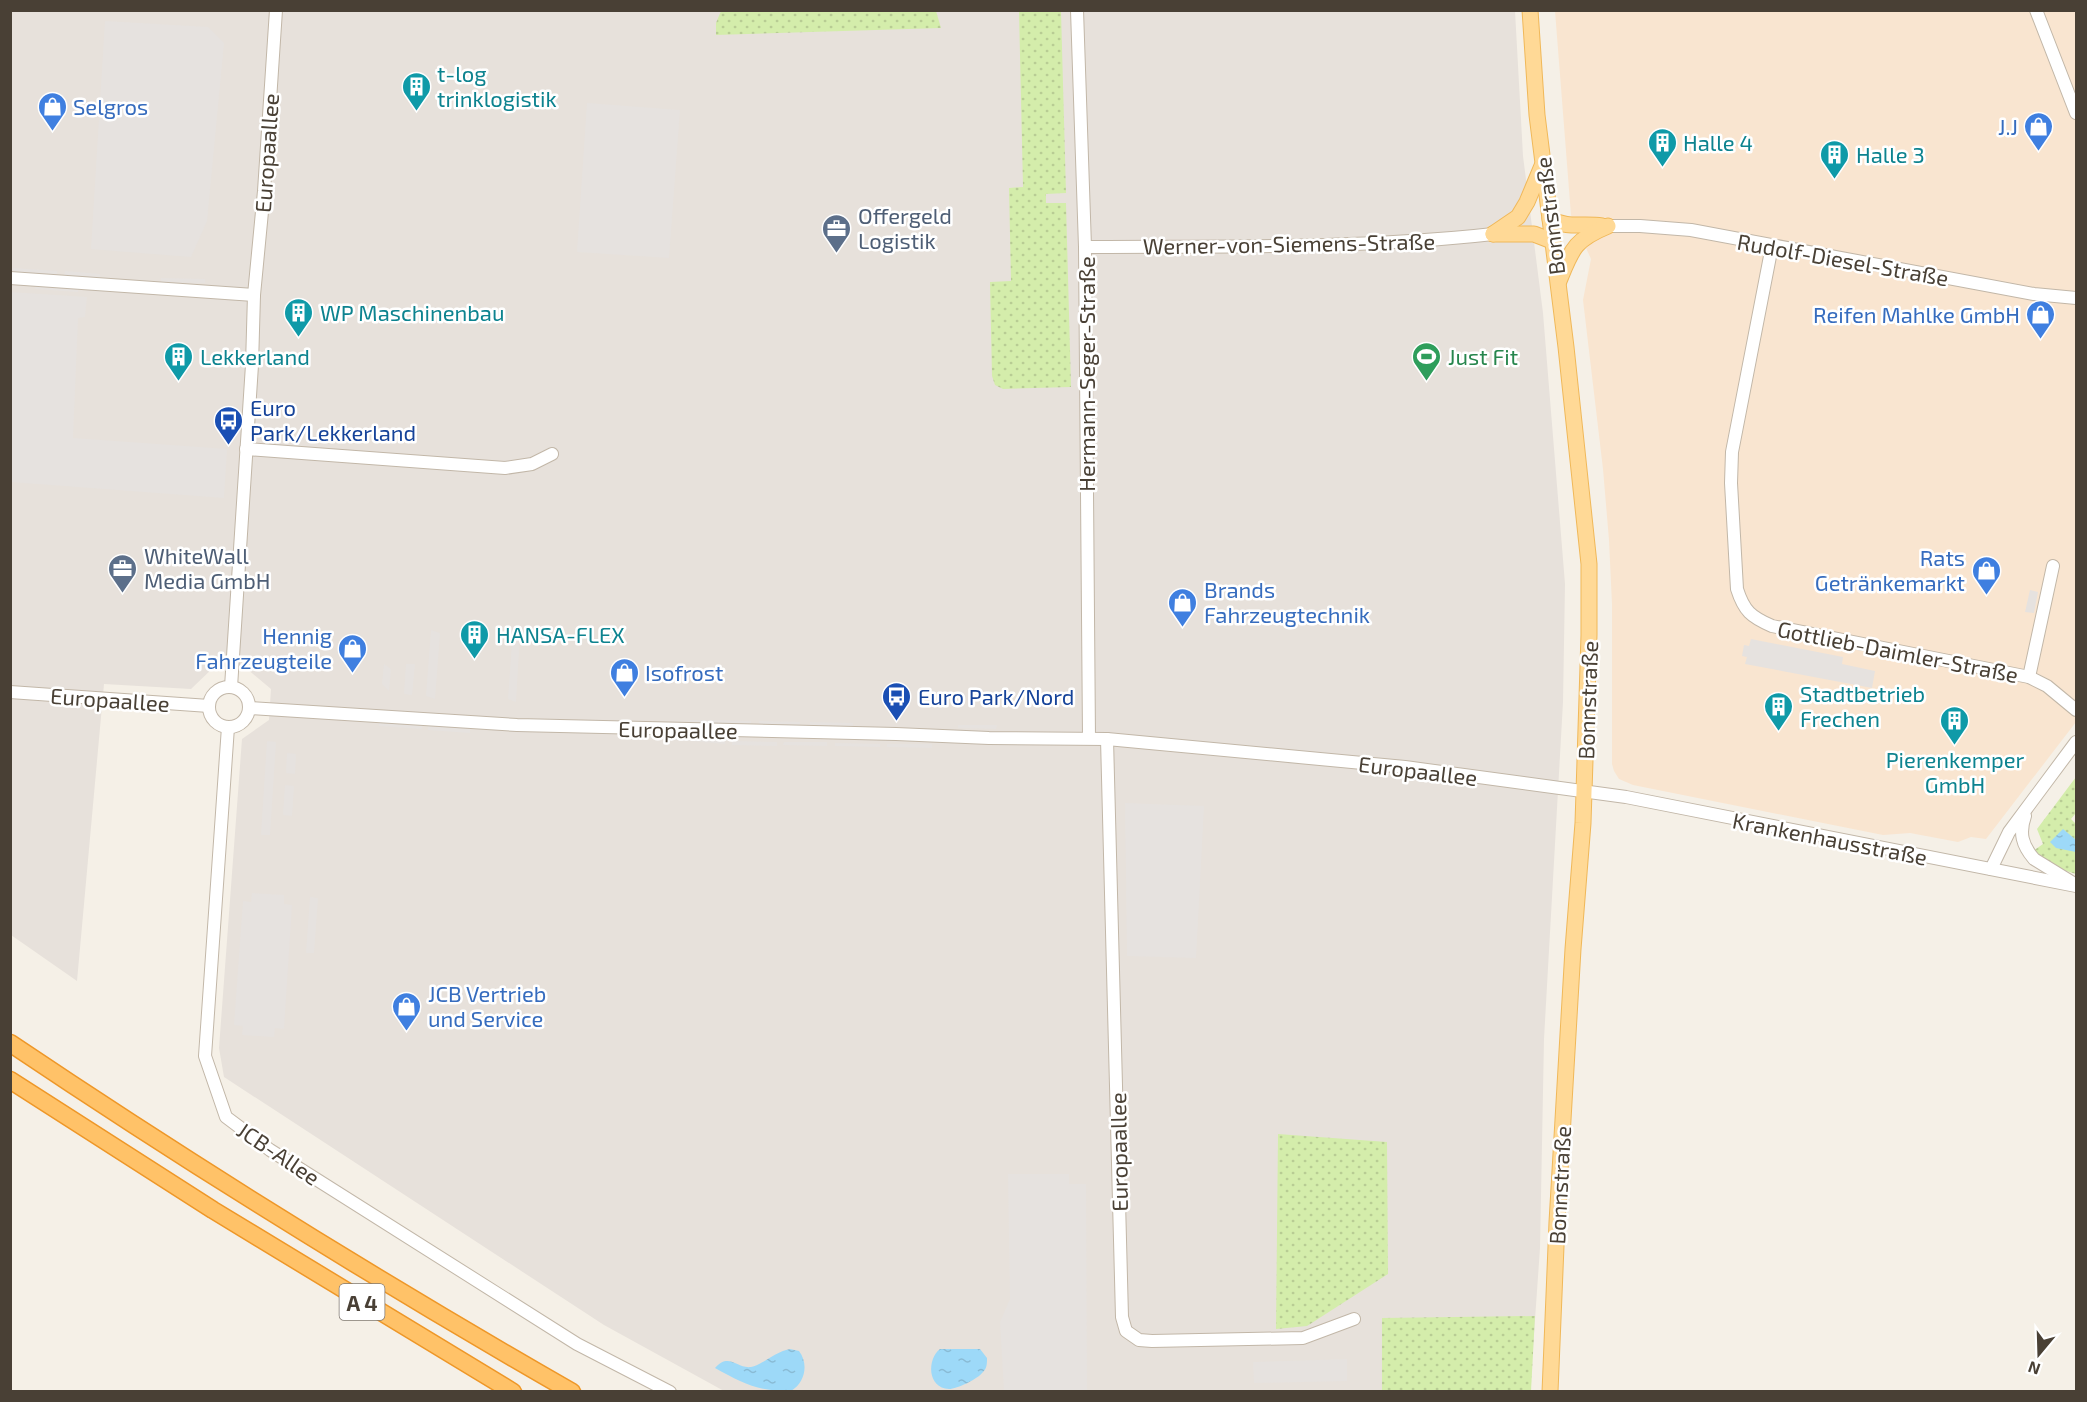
<svg xmlns="http://www.w3.org/2000/svg" width="2087" height="1402" viewBox="0 0 2087 1402" font-family="'Exo 2',sans-serif">
<style>
.commercial{fill:#f9e5d0}
.industrial{fill:#e7e1db}
.grass{fill:url(#grass-dots)}
.parking{fill:#e6e2df}
.water{fill:url(#water-ripples)}
.lines{fill:none;stroke-linecap:round;stroke-linejoin:round}
.minor-casing{stroke:#c2b7a8;stroke-width:14}
.major-casing{stroke:#f0b859;stroke-width:17}
.highway-casing{stroke:#ee9728;stroke-width:19}
.minor{stroke:#fff;stroke-width:12}
.major{stroke:#ffd996;stroke-width:15}
.highway{stroke:#ffc268;stroke-width:16}
.labels{text-anchor:middle;dominant-baseline:central;stroke-width:5;stroke-linejoin:round;paint-order:stroke}
.shield{fill:#fff;stroke:#807972;stroke-width:1.5}
.shield-label{font-size:21px;font-weight:bold;fill:#494035}
.culture-label{font-size:22px;fill:#0d838f;stroke:#fff;text-anchor:start}
.shop-label{font-size:22px;fill:#366cbe;stroke:#fff;text-anchor:start}
.street-label{font-size:22px;fill:#494035;stroke:#fff}
.service-label{font-size:22px;fill:#4e5e75;stroke:#fff;text-anchor:start}
.leisure-label{font-size:22px;fill:#27864d;stroke:#fff;text-anchor:start}
.transit-label{font-size:22px;fill:#164399;stroke:#fff;text-anchor:start}
</style>
<defs>
<pattern id="grass-dots" width="8" height="8" patternUnits="userSpaceOnUse" patternTransform="scale(1.5)"><rect width="8" height="8" fill="#d4edab"/><path d="M2 2h.1M6 6h.1" fill="none" stroke="#b8cc94" stroke-width="1.8" stroke-linecap="round"/></pattern>
<pattern id="water-ripples" width="26" height="14" patternUnits="userSpaceOnUse" patternTransform="scale(1.5)"><rect width="26" height="14" fill="#9dd9f8"/><path d="M2 4q2-2 4 0t4 0M15 11q2-2 4 0t4 0" fill="none" stroke="#89bbd5"/></pattern>
</defs>
<rect width="100%" height="100%" fill="#f5f0e7"/>
<polygon class="commercial" points="1555,11 2076,11 2076,722 1986,839 1971,837 1958,842 1910,833 1883,835 1633,785 1619,779 1614,771 1612,764 1612,604 1609,540 1603,469 1583,300 1591,259 1571,215"/>
<polygon class="industrial" points="11,11 1515,11 1523,156 1543,313 1565,584 1563,702 1544,1039 1540,1248 1530,1391 724,1391 604,1325 224,1077 219,1048 242,739 269,720 271,689 246,668 215,666 191,689 104,684 77,981 11,935"/>
<g class="grass">
<polygon points="721,11 936,11 941,28 716,35 716,23"/>
<polygon points="1019,11 1061,11 1066,193 1046,194 1046,203 1066,203 1071,387 1003,389 995,385 992,376 990,282 1011,281 1009,188 1023,187"/>
<polygon points="2076,777 2076,813 2071,819 2076,824 2076,874 2047,865 2033,851 2043,844 2037,829"/>
<polygon points="1278,1134 1387,1142 1388,1274 1307,1326 1276,1329"/>
<polygon points="1535,1316 1531,1391 1382,1391 1382,1318"/>
</g>
<g class="parking">
<polygon points="105,21 208,27 224,43 207,221 191,257 91,249"/>
<polygon points="587,103 680,110 669,258 577,252"/>
<polygon points="13,268 57,271 57,275 13,272"/>
<polygon points="65,271 100,274 100,278 64,276"/>
<polygon points="161,278 205,279 205,283 161,282"/>
<polygon points="36,285 79,288 78,292 35,289"/>
<polygon points="10,292 87,297 85,317 78,318 73,438 227,449 224,498 11,482"/>
<polygon points="2030,590 2038,592 2034,613 2025,612"/>
<polygon points="513,629 520,633 516,702 508,699"/>
<polygon points="431,630 440,633 435,699 426,696"/>
<polygon points="1751,639 1843,657 1842,664 1875,671 1872,688 1745,664 1747,657 1742,656 1744,645 1749,646"/>
<polygon points="384,664 391,669 389,691 382,684"/>
<polygon points="406,664 415,664 412,695 404,694"/>
<polygon points="690,720 751,721 751,725 690,724"/>
<polygon points="759,721 800,722 800,726 759,725"/>
<polygon points="810,722 853,723 853,727 810,726"/>
<polygon points="379,723 422,726 422,729 379,726"/>
<polygon points="958,725 997,725 996,729 958,728"/>
<polygon points="428,726 470,729 470,733 428,730"/>
<polygon points="629,734 674,736 674,739 629,738"/>
<polygon points="681,736 725,741 725,744 680,740"/>
<polygon points="267,741 276,742 270,835 261,835"/>
<polygon points="732,741 777,742 777,746 732,745"/>
<polygon points="784,742 827,742 827,746 783,745"/>
<polygon points="835,743 880,744 880,747 835,746"/>
<polygon points="887,744 932,744 932,748 887,747"/>
<polygon points="287,753 296,754 295,774 286,773"/>
<polygon points="285,785 294,786 292,816 283,815"/>
<polygon points="1125,803 1204,806 1196,958 1127,956"/>
<polygon points="252,893 284,895 284,904 292,905 284,1029 275,1028 274,1037 242,1035 243,1026 234,1025 243,901 251,902"/>
<polygon points="310,897 318,898 314,953 306,953"/>
<polygon points="1008,1174 1069,1174 1069,1184 1086,1184 1087,1391 1004,1391 1000,1322 1010,1299"/>
<polygon points="1347,1359 1347,1381 1254,1383 1253,1362"/>
</g>
<g class="water">
<polygon points="2063,829 2076,840 2076,852 2056,848 2050,842"/>
<path d="M 790,1349 L 799,1351 C 809,1364 805,1383 791,1391 C 759,1392 742,1383 715,1368 C 729,1352 737,1369 751,1367 C 761,1366 774,1352 790,1349 Z"/>
<path d="M 940,1349 L 980,1349 L 987,1358 C 987,1364 987,1368 983,1372 C 978,1379 957,1389 949,1389 C 927,1388 927,1359 940,1349 Z"/>
</g>
<g class="lines">
<defs>
<g id="minor">
<polyline points="1077,10 1085,247 1089,738"/>
<polyline points="2036,10 2076,113"/>
<polyline points="1608,226 1640,226 1691,230 2034,294 2076,298"/>
<path d="M 1772,246 L 1732,452 L 1731,483 L 1737,589 C 1744,611 1751,617 1772,626 L 2029,677 L 2047,686 L 2076,710"/>
<path d="M 1085,247 C 1221,246 1358,249 1493,234"/>
<polyline points="10,278 254,295"/>
<polyline points="246,449 505,468 532,464 552,454"/>
<polyline points="2029,677 2053,566"/>
<polyline points="231,687 252,365 254,295 264,191 276,10"/>
<circle cx="229" cy="707" r="20"/>
<polyline points="10,692 209,706"/>
<polyline points="249,708 517,725 896,734 989,738 1107,739 1405,767 1626,797 2076,886"/>
<polyline points="228,727 205,1056 226,1117 270,1150 577,1344 670,1392"/>
<polyline points="1107,739 1122,1317 1126,1331 1139,1340 1152,1341 1303,1338 1354,1319"/>
<path d="M 2025,816 C 2019,833 2022,845 2034,859 L 2073,883"/>
<polyline points="1991,869 2009,832 2076,742"/>
</g>
<g id="major">
<polyline points="1530,10 1537,115 1566,347 1589,564 1589,635 1583,823 1573,949 1557,1222 1550,1392"/>
<path d="M 1550,219 C 1568,229 1583,223 1602,226"/>
<polyline points="1493,234 1518,217 1527,202 1542,166"/>
<polyline points="1493,234 1534,234 1552,241"/>
<path d="M 1559,281 C 1572,249 1574,240 1608,226"/>
</g>
<g id="highway">
<path d="M 10,1043 C 193,1166 380,1282 572,1392"/>
<polyline points="10,1080 213,1210 513,1392"/>
</g>
</defs>
<use href="#minor" class="minor-casing"/>
<use href="#major" class="major-casing"/>
<use href="#highway" class="highway-casing"/>
<use href="#minor" class="minor"/>
<use href="#major" class="major"/>
<use href="#highway" class="highway"/>
</g>
<defs>
<symbol id="building-pin" viewBox="-11 -11 22 30"><path d="M0 17L-7.5 6A9.5 9.5 0 1 1 7.5 6Z" fill="#0f9aa8" stroke="#fff"/><path d="M-4-6H4V6H1V3H-1V6H-4ZM-2.5-4.3h1.7v1.8h-1.7ZM.8-4.3h1.7v1.8H.8ZM-2.5-1h1.7V.8h-1.7ZM.8-1h1.7V.8H.8Z" fill="#fff"/></symbol>
<symbol id="shop-pin" viewBox="-11 -11 22 30"><path d="M0 17L-7.5 6A9.5 9.5 0 1 1 7.5 6Z" fill="#3f7fe0" stroke="#fff"/><path d="M-5-2.5h2.3a2.7 3.5 0 0 1 5.4 0H5L5.5 6h-11ZM-1.5-2.5h3a1.5 2.3 0 0 0-3 0Z" fill="#fff"/></symbol>
<symbol id="office-pin" viewBox="-11 -11 22 30"><path d="M0 17L-7.5 6A9.5 9.5 0 1 1 7.5 6Z" fill="#5c6f8a" stroke="#fff"/><path d="M-6-3h4V-5.5h4V-3h4V5H-6ZM-1-4.5V-3h2v-1.5ZM-6 0V1H6V0Z" fill="#fff"/></symbol>
<symbol id="stadium-pin" viewBox="-11 -11 22 30"><path d="M0 17L-7.5 6A9.5 9.5 0 1 1 7.5 6Z" fill="#2e9e5b" stroke="#fff"/><path d="M0-5a6.5 5 0 1 0 0 10a6.5 5 0 1 0 0-10ZM-3.5-1.8h7v3.6h-7Z" fill="#fff"/></symbol>
<symbol id="bus-pin" viewBox="-11 -11 22 30"><path d="M0 17L-7.5 6A9.5 9.5 0 1 1 7.5 6Z" fill="#1a4fb4" stroke="#fff"/><path d="M-5-6H5V4H4V6H2V4H-2V6H-4V4H-5ZM-3.5-4V0h7V-4ZM-3.5 1.2v1.5H-2V1.2ZM2 1.2v1.5H3.5V1.2Z" fill="#fff"/></symbol>
</defs>
<g fill-rule="evenodd">
<use href="#building-pin" x="400" y="70" width="33" height="45"/>
<use href="#shop-pin" x="36" y="90" width="33" height="45"/>
<use href="#shop-pin" x="2022" y="110" width="33" height="45"/>
<use href="#building-pin" x="1646" y="126" width="33" height="45"/>
<use href="#building-pin" x="1818" y="138" width="33" height="45"/>
<use href="#office-pin" x="820" y="212" width="33" height="45"/>
<use href="#building-pin" x="282" y="296" width="33" height="45"/>
<use href="#shop-pin" x="2024" y="298" width="33" height="45"/>
<use href="#building-pin" x="162" y="340" width="33" height="45"/>
<use href="#stadium-pin" x="1410" y="340" width="33" height="45"/>
<use href="#bus-pin" x="212" y="404" width="33" height="45"/>
<use href="#office-pin" x="106" y="552" width="33" height="45"/>
<use href="#shop-pin" x="1970" y="554" width="33" height="45"/>
<use href="#shop-pin" x="1166" y="586" width="33" height="45"/>
<use href="#building-pin" x="458" y="618" width="33" height="45"/>
<use href="#shop-pin" x="336" y="632" width="33" height="45"/>
<use href="#shop-pin" x="608" y="656" width="33" height="45"/>
<use href="#bus-pin" x="880" y="680" width="33" height="45"/>
<use href="#building-pin" x="1762" y="690" width="33" height="45"/>
<use href="#building-pin" x="1938" y="704" width="33" height="45"/>
<use href="#shop-pin" x="390" y="990" width="33" height="45"/>
</g>
<g class="labels">
<rect class="shield" x="339.5" y="1284" width="45" height="36" rx="4.5"/>
<g class="shield-label">
<text x="362" y="1302">A 4</text>
</g>
<g class="culture-label">
<text x="437" y="73">t-log<tspan x="437" dy="25">trinklogistik</tspan></text>
<text x="1683" y="142">Halle 4</text>
<text x="1856" y="154">Halle 3</text>
<text x="320" y="312">WP Maschinenbau</text>
<text x="200" y="356">Lekkerland</text>
<text x="496" y="634">HANSA-FLEX</text>
<text x="1800" y="693">Stadtbetrieb<tspan x="1800" dy="25">Frechen</tspan></text>
<text x="1955" y="759" text-anchor="middle">Pierenkemper<tspan x="1955" dy="25">GmbH</tspan></text>
</g>
<g class="shop-label">
<text x="73" y="106">Selgros</text>
<text x="2018" y="126" text-anchor="end">J.J</text>
<text x="2020" y="314" text-anchor="end">Reifen Mahlke GmbH</text>
<text x="1965" y="557" text-anchor="end">Rats<tspan x="1965" dy="25">Getränkemarkt</tspan></text>
<text x="1204" y="589">Brands<tspan x="1204" dy="25">Fahrzeugtechnik</tspan></text>
<text x="332" y="635" text-anchor="end">Hennig<tspan x="332" dy="25">Fahrzeugteile</tspan></text>
<text x="645" y="672">Isofrost</text>
<text x="428" y="993">JCB Vertrieb<tspan x="428" dy="25">und Service</tspan></text>
</g>
<g class="street-label">
<text transform="translate(266 153) rotate(-86)">Europaallee</text>
<text transform="translate(1549 216) rotate(-97)">Bonnstraße</text>
<text transform="translate(1289 243) rotate(-1)">Werner-von-Siemens-Straße</text>
<text transform="translate(1843 259) rotate(10)">Rudolf-Diesel-Straße</text>
<text transform="translate(1086 374) rotate(-90)">Hermann-Seger-Straße</text>
<text transform="translate(1898 651) rotate(11)">Gottlieb-Daimler-Straße</text>
<text transform="translate(110 699) rotate(4)">Europaallee</text>
<text transform="translate(1587 700) rotate(-88)">Bonnstraße</text>
<text transform="translate(678 729) rotate(1)">Europaallee</text>
<text transform="translate(1418 770) rotate(7)">Europaallee</text>
<text transform="translate(1830 838) rotate(11)">Krankenhausstraße</text>
<text transform="translate(1118 1152) rotate(-91)">Europaallee</text>
<text transform="translate(279 1153) rotate(34)">JCB-Allee</text>
<text transform="translate(1559 1185) rotate(-87)">Bonnstraße</text>
</g>
<g class="service-label">
<text x="858" y="215">Offergeld<tspan x="858" dy="25">Logistik</tspan></text>
<text x="144" y="555">WhiteWall<tspan x="144" dy="25">Media GmbH</tspan></text>
</g>
<g class="leisure-label">
<text x="1448" y="356">Just Fit</text>
</g>
<g class="transit-label">
<text x="250" y="407">Euro<tspan x="250" dy="25">Park/Lekkerland</tspan></text>
<text x="918" y="696">Euro Park/Nord</text>
</g>
</g>
<rect width="2087" height="1402" fill="none" stroke="#494035" stroke-width="24"/>
<g transform="translate(2039 1354) rotate(199)" stroke="#ffffff" stroke-width="4.5" paint-order="stroke">
<path d="M0-4.5L10 22L0 15L-10 22Z" fill="#494035"/>
<text y="-9" font-size="16" font-weight="bold" text-anchor="middle" fill="#494035">N</text>
</g>
</svg>
